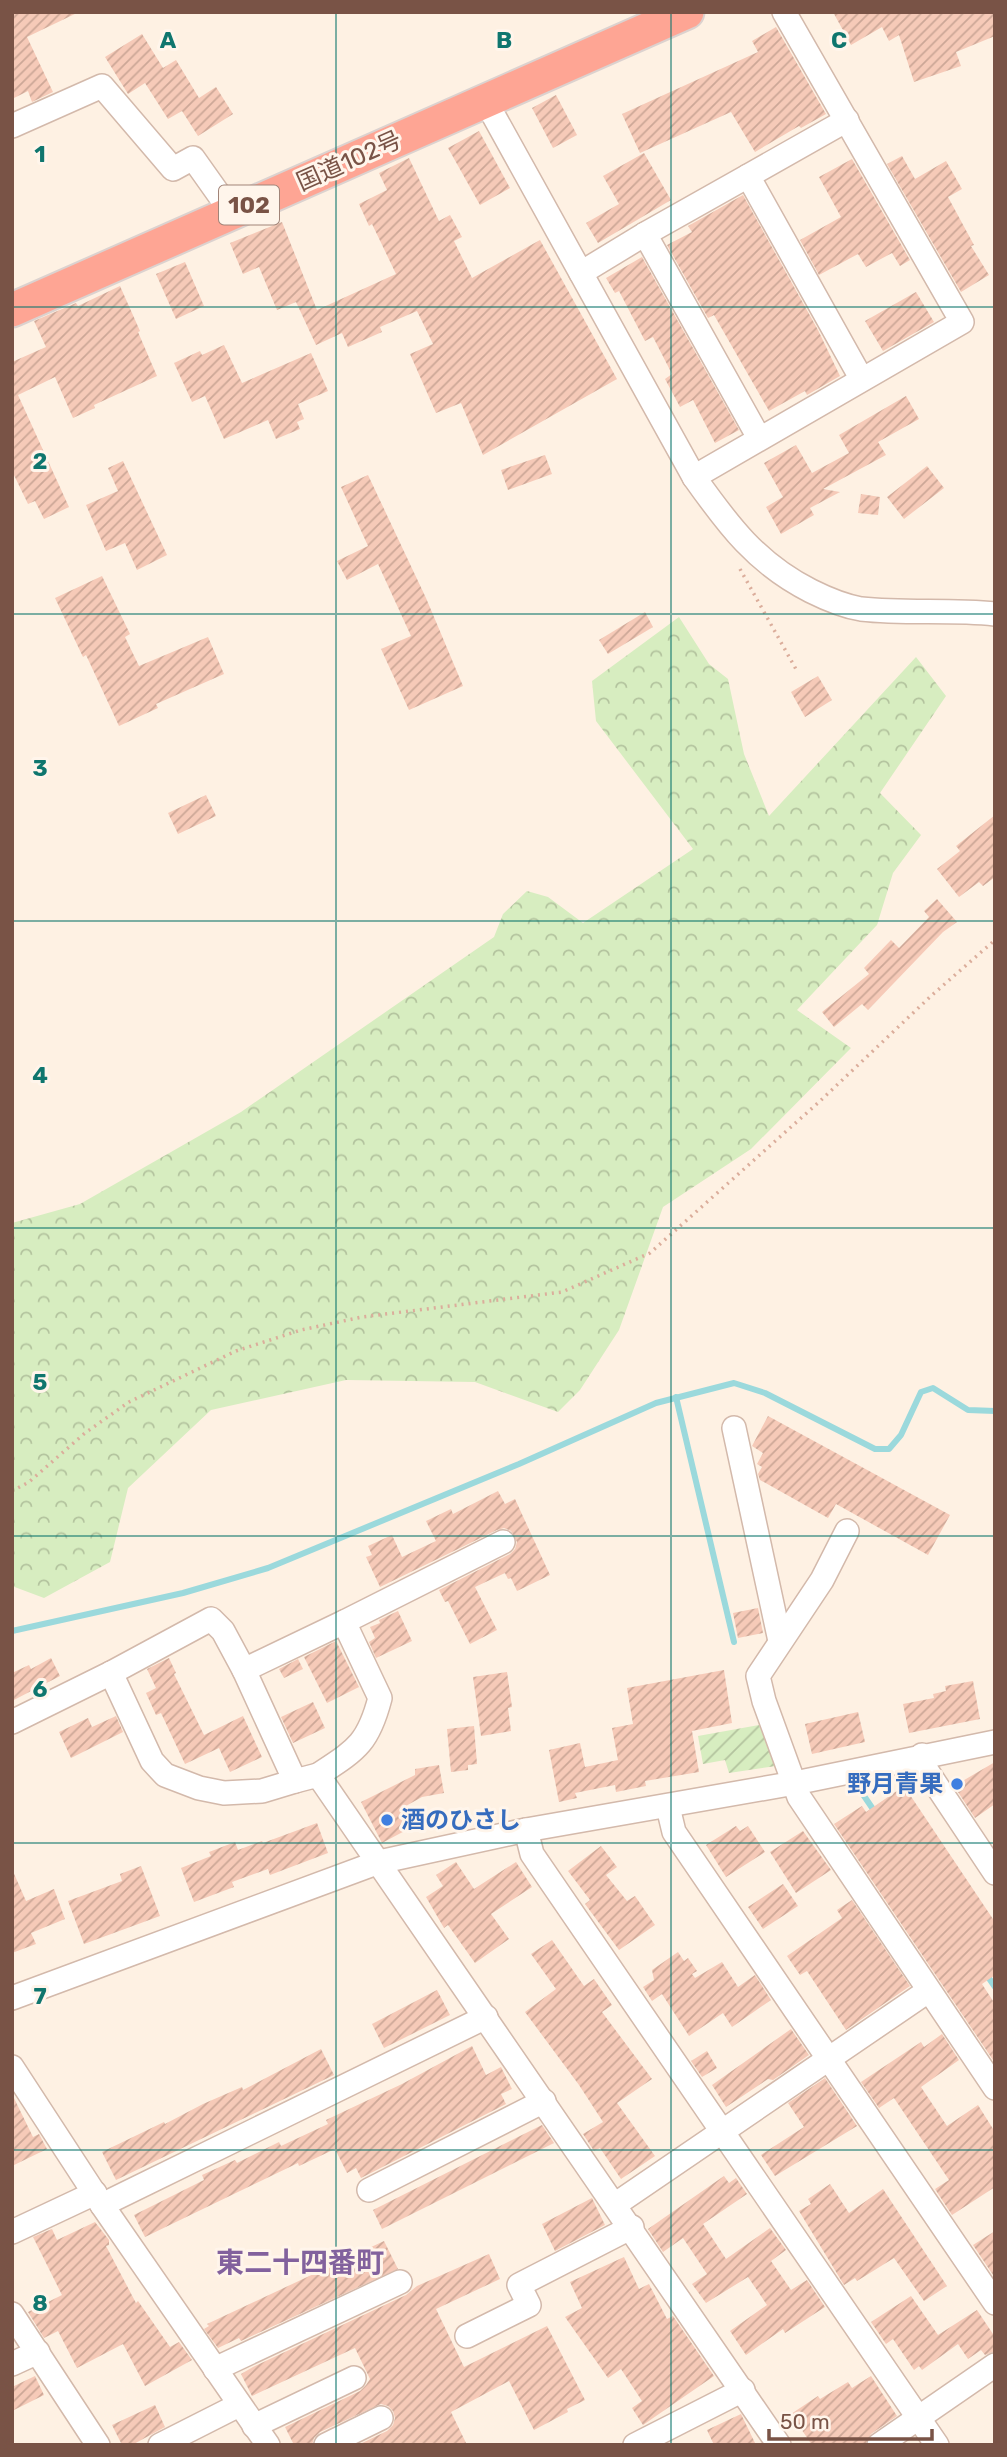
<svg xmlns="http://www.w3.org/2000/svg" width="1007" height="2457" viewBox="0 0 1007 2457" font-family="Rubik,'Noto Sans JP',sans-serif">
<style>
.forest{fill:url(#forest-crowns)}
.garden{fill:url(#garden-furrows)}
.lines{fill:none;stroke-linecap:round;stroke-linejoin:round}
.stream{stroke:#9bd9dc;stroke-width:6}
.building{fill:url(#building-hatch)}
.minor-casing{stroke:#d3b9ab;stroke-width:26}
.highway-casing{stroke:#dcd2cf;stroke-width:37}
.path{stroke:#dbad9b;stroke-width:3.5;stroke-dasharray:2 5;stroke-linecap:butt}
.minor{stroke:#fff;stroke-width:23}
.highway{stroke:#fea594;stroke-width:33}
.grid{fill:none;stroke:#0f766e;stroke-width:2;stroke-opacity:0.55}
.shop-dot{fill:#3f7fe0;stroke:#fff5eb;stroke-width:2.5}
.labels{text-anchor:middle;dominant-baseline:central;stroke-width:6;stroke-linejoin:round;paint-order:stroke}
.shield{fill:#fff5eb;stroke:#a18478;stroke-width:2}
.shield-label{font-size:23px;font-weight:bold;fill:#795346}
.street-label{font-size:24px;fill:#795346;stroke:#fff5eb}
.shop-label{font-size:24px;font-weight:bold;fill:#366cbe;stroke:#fff5eb;text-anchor:end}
.quarter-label{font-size:28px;font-weight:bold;fill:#82619d;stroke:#fff5eb}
.grid-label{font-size:23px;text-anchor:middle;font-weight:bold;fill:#0f766e;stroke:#fff5eb;stroke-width:6;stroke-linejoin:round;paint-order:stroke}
</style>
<defs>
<pattern id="forest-crowns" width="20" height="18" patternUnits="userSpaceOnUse" patternTransform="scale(1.75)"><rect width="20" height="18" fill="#d7edc0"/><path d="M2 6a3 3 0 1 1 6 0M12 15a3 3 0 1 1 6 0" fill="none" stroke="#b3c39e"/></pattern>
<pattern id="garden-furrows" width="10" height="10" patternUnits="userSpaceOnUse" patternTransform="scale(1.75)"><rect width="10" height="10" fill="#d7edc0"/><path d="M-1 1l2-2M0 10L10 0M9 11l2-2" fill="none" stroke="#b3c39e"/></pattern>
<pattern id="building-hatch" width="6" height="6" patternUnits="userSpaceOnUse" patternTransform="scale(1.75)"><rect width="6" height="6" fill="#f6cab8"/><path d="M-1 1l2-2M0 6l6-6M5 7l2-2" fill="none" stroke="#cca797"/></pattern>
</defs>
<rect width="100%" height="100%" fill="#fef1e3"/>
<polygon class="forest" points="679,617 709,664 728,679 744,754 769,816 916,657 946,696 880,793 921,835 893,873 877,925 797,1010 851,1048 751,1149 663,1207 619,1330 580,1390 558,1412 475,1382 346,1380 211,1410 128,1488 110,1562 44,1598 12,1586 12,1223 80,1204 241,1112 494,937 503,914 527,891 548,897 583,923 693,849 596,721 592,681"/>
<polygon class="garden" points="759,1725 776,1766 729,1773 725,1760 703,1764 698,1736"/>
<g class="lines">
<g class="stream">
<polyline points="676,1397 734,1642"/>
<polyline points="12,1631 183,1593 268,1568 519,1464 656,1403 734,1383 765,1393 875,1449 889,1449 901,1435 921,1392 933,1388 968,1410 995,1411"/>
<polyline points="862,1793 877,1815"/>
<polyline points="986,1974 995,1987"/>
</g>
</g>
<g class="building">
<polygon points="12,12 79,12 27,37 53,92 32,102 28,91 12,99"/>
<polygon points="833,12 995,12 995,36 956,52 961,66 914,82 899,35 889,41 882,27 851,45"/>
<polygon points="776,27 826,114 801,128 799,126 755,152 731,112 640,153 622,114 758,52 752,41"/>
<polygon points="142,34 163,68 176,60 199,98 216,87 233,114 198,136 182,111 168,119 145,83 128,94 105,57"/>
<polygon points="556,95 577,135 553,148 532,108"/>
<polygon points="479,131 510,188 480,205 448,148"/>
<polygon points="644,153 671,200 598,243 586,223 619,204 603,176"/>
<polygon points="902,156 915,179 946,161 962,189 948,197 974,245 971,246 989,275 961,292 887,164"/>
<polygon points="409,158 439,221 450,215 462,237 454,241 472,278 540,240 617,379 483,455 461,403 436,413 410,354 433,344 417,311 380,327 382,332 348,347 342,333 316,345 296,302 277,310 259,267 243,274 230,243 282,222 317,310 396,274 372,224 369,226 359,204 387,190 379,173"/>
<polygon points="852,159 910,260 900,266 892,253 866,267 858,254 819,275 800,240 841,217 819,177"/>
<polygon points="743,195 818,330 840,376 807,395 805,391 769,411 714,315 708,318 667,245 692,232 688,226"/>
<polygon points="642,257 739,430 715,443 693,400 680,407 665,379 672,374 653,337 645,341 619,291 615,293 606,278"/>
<polygon points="185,262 204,306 176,319 156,274"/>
<polygon points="120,286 140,331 138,332 157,376 94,405 95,408 73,418 55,377 18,395 69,507 44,519 35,501 28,504 12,471 12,362 46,347 34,321 76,303 78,306"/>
<polygon points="916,292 934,322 883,351 865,321"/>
<polygon points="224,345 242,383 311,353 328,391 298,404 304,419 297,422 300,429 276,439 268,420 224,439 205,396 192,402 174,363 200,351 202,355"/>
<polygon points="906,396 919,419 878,442 886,455 823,489 840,492 810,508 814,515 781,534 766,507 783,497 764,463 796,445 812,473 849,453 839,435"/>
<polygon points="545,455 552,474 508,490 501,470"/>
<polygon points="123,461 167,555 137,570 125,543 106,551 86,505 118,491 108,468"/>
<polygon points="927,466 944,488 904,519 887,497"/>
<polygon points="368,475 426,598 463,686 409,710 381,649 411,636 378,564 347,580 337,561 368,546 341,487"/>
<polygon points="861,494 880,497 878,515 858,513"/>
<polygon points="102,576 130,634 125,637 139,666 208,637 224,674 156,704 158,708 119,726 86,655 83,657 55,598"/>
<polygon points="645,612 653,627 608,654 599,640"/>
<polygon points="818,676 832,700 805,717 791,692"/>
<polygon points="206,795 216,816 178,834 168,813"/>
<polygon points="995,815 995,877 983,886 979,882 959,897 937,869 960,851 956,846"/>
<polygon points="937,899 957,922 943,932 868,1010 862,1004 834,1027 822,1012 869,974 864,968 891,940 899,948 929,917 924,911"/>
<polygon points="768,1416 950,1515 928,1555 836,1504 828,1518 760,1480 758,1474 762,1467 757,1464 763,1453 752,1446"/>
<polygon points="498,1491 505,1504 515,1499 550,1575 517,1591 511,1578 508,1579 505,1573 475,1587 497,1630 470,1644 448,1601 445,1602 439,1590 510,1554 515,1549 517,1542 511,1531 504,1528 497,1530 380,1587 366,1557 372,1555 368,1546 392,1535 402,1557 436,1541 426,1521 451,1509 453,1514"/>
<polygon points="758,1608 763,1633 738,1638 733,1613"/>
<polygon points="398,1611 412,1641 376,1658 369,1642 375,1638 370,1627 380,1623 379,1620"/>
<polygon points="336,1641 359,1687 327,1703 304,1657"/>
<polygon points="51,1658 60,1676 12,1701 12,1673 29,1665 31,1669"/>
<polygon points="169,1658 176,1673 174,1674 204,1735 243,1716 262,1757 230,1772 219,1748 185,1764 161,1713 156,1715 146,1693 156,1688 147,1669"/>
<polygon points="298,1659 303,1669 284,1678 279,1669"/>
<polygon points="724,1670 732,1723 692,1731 699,1772 645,1781 646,1786 616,1792 615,1785 575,1793 577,1798 559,1802 549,1750 580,1743 585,1767 618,1760 612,1728 633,1724 627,1688"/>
<polygon points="507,1672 512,1707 508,1708 511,1731 481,1736 473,1677"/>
<polygon points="973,1681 980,1719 909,1733 903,1704 934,1698 933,1694 946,1691 945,1686"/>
<polygon points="313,1702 325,1728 293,1743 281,1717"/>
<polygon points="858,1712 865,1742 812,1754 805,1724"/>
<polygon points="116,1716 123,1732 71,1758 59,1732 88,1718 92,1727"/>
<polygon points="474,1726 477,1764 468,1765 468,1770 451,1772 447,1729"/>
<polygon points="995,1762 995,1804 975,1818 954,1786"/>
<polygon points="439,1765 444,1793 422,1797 404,1807 414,1826 382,1843 361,1802 415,1775 415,1769"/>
<polygon points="904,1786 995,1922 995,1975 982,1984 995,2004 995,2063 834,1824 862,1806 866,1812"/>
<polygon points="317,1823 328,1853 270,1875 268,1869 232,1882 234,1887 194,1902 181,1868 211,1856 209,1852 235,1842 238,1850 262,1841 263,1843"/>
<polygon points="736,1826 740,1831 748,1826 765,1852 726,1877 706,1845"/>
<polygon points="803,1831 831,1870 796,1893 770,1852"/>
<polygon points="601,1846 617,1867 606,1875 627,1901 635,1896 655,1925 619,1950 585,1904 590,1900 568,1871"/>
<polygon points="456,1862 474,1889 516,1862 532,1887 491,1914 509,1939 475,1963 448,1925 444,1928 426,1897 443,1886 436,1875"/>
<polygon points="141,1866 160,1916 84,1944 68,1901 122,1881 120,1874"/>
<polygon points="12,1869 26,1901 54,1889 65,1919 31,1933 36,1944 12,1953"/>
<polygon points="783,1884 798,1906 763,1929 748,1907"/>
<polygon points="852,1900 910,1986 846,2030 807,1971 800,1975 787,1956 842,1918 837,1910"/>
<polygon points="552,1940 584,1986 594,1979 612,2005 602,2012 652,2079 617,2103 655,2156 621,2179 600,2148 594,2151 583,2134 603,2122 579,2085 525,2012 556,1989 531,1954"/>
<polygon points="678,1952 684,1961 688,1958 697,1971 692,1974 695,1978 722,1962 738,1987 755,1975 771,2000 732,2027 723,2013 689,2036 662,1994 652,2001 643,1987 654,1980 652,1970"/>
<polygon points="437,1990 450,2015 384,2048 372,2024"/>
<polygon points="791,2029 809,2055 773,2080 768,2079 726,2107 712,2085"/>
<polygon points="942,2034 959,2060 921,2087 947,2126 978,2105 995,2132 995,2187 952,2215 935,2189 949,2180 894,2098 879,2108 861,2082 921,2042 924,2047"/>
<polygon points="472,2046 486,2075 501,2067 512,2089 501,2094 506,2104 361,2178 356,2168 347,2173 335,2149 299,2166 298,2163 145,2237 134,2215 204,2180 202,2175 235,2160 237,2163 279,2142 281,2146 328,2124 326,2120 402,2084"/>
<polygon points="321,2049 334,2075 116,2180 102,2152 164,2122 165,2124 203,2104 242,2087 243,2090"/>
<polygon points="707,2051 717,2068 702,2077 691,2061"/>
<polygon points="825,2078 857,2126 775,2176 761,2155 804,2127 788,2103"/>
<polygon points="12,2094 33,2137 39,2134 47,2149 12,2166"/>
<polygon points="542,2125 554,2143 382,2229 373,2210"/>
<polygon points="724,2176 729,2183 736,2178 747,2194 703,2224 726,2259 770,2228 786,2250 771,2261 791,2290 807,2280 825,2307 785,2333 783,2329 746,2355 730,2331 767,2305 748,2277 706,2303 692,2284 707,2274 683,2238 663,2252 648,2229"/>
<polygon points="830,2184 849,2213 883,2189 947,2286 924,2301 894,2258 857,2281 855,2278 844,2285 799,2211 811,2204 808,2199"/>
<polygon points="592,2198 605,2225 555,2251 542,2224"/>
<polygon points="95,2222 109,2240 109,2245 106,2246 136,2303 138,2301 170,2347 179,2342 192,2360 145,2386 123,2344 77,2368 58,2331 44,2338 28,2312 62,2295 33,2237 52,2229 57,2240"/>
<polygon points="995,2231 995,2278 973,2245"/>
<polygon points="384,2241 398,2269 241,2341 239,2338 218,2348 204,2329 209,2326 207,2324"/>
<polygon points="489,2254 500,2279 436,2309 464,2367 547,2326 585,2400 567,2409 568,2412 534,2430 509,2381 451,2412 467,2445 358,2445 387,2431 393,2425 395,2418 393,2411 388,2406 381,2404 320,2432 314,2438 312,2445 294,2445 285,2427 360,2391 366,2385 370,2379 355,2348 252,2396 241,2374 253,2367 406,2295 417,2286"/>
<polygon points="624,2257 639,2289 649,2284 667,2319 673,2316 714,2376 643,2425 632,2408 642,2401 621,2369 608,2378 565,2317 582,2308 570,2282"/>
<polygon points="911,2296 938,2335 977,2310 995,2337 995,2351 985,2355 981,2350 968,2359 958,2344 922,2370 919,2366 914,2370 893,2339 886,2344 871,2322"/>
<polygon points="35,2376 44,2395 12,2411 12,2387"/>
<polygon points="871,2376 897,2416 871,2434 865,2445 812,2445 791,2414 818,2396 820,2399 848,2382 852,2388"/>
<polygon points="155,2405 165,2427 132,2445 122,2445 112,2425"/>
<polygon points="741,2414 756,2445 714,2445 707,2430"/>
</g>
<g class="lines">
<defs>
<g id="minor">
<path d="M 485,100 L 694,477 C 728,525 757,564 811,591 C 827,599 843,606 861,609 C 906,614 950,609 995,614"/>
<polyline points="847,120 748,176 861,378"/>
<polyline points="12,126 102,86 173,169 193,158 232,213"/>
<polyline points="748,176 645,234 759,438"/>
<polyline points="581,273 645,234"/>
<polyline points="694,477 962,322 784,12"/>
<polyline points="734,1428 780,1641"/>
<polyline points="847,1531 822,1580 758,1676 764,1701 799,1797 995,2088"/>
<polyline points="344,1622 503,1542"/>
<path d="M 244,1670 L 344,1622 L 380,1698 C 368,1744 356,1750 318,1775"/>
<polyline points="111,1673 152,1761 165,1775 199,1788 224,1793 262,1791 295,1781"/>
<polyline points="12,1722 111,1673 211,1619 223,1631 244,1670 295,1781 318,1775 779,2445"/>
<polyline points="922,1755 927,1771 995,1873"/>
<polyline points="668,1807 674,1832 995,2303"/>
<polyline points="526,1830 532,1854 937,2445"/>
<polyline points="12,1998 379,1862 526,1830 795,1783 995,1742"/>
<polyline points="12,2067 102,2205 268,2445"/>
<polyline points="369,2190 544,2101"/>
<polyline points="616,2204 928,1991"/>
<polyline points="102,2205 486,2017"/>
<polyline points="12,2232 95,2193"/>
<polyline points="12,2314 98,2445"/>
<polyline points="467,2336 529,2305 519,2285 632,2227"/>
<polyline points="12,2364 38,2352"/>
<polyline points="215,2369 400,2282"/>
<polyline points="254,2426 354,2378"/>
<polyline points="160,2445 239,2405"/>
<polyline points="326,2445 381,2418"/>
<polyline points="635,2445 743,2390"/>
<polyline points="879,2445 995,2365"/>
</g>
<polyline id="highway" points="12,310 687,12"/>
</defs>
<use href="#minor" class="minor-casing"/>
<use href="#highway" class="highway-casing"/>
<g class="path">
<polyline points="740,569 797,671"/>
<polyline points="12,1491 29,1482 85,1433 129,1402 236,1351 301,1330 362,1317 562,1292 650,1253 819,1102 931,996 995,940"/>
</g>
<use href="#minor" class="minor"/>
<use href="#highway" class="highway"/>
</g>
<path class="grid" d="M 336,12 L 336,2445M 671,12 L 671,2445M 12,307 L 995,307M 12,614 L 995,614M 12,921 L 995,921M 12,1228 L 995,1228M 12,1536 L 995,1536M 12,1843 L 995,1843M 12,2150 L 995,2150"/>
<g class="shop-dot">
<circle cx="957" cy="1784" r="7"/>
<circle cx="387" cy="1820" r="7"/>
</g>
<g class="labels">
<rect class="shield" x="219" y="185.5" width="60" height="39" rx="5"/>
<g class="shield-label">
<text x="249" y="205">102</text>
</g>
<g class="street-label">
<text transform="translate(349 161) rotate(-24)">国道102号</text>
</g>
<g class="shop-label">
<text x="943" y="1784">野月青果</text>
<text x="401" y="1820" text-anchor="start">酒のひさし</text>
</g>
<g class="quarter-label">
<text x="300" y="2262">東二十四番町</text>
</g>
</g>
<g class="grid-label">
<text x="168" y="48">A</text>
<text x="504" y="48">B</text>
<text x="839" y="48">C</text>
<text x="40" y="162">1</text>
<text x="40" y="469">2</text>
<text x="40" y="776">3</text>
<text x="40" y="1083">4</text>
<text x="40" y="1390">5</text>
<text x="40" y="1697">6</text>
<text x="40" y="2004">7</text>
<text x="40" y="2311">8</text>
</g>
<rect width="1007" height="2457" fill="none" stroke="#795346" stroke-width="28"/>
<path d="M769 2429v10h163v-10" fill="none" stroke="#795346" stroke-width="3.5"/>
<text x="780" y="2429" font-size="21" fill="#795346" stroke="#fff5eb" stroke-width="5" paint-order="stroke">50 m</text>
</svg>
